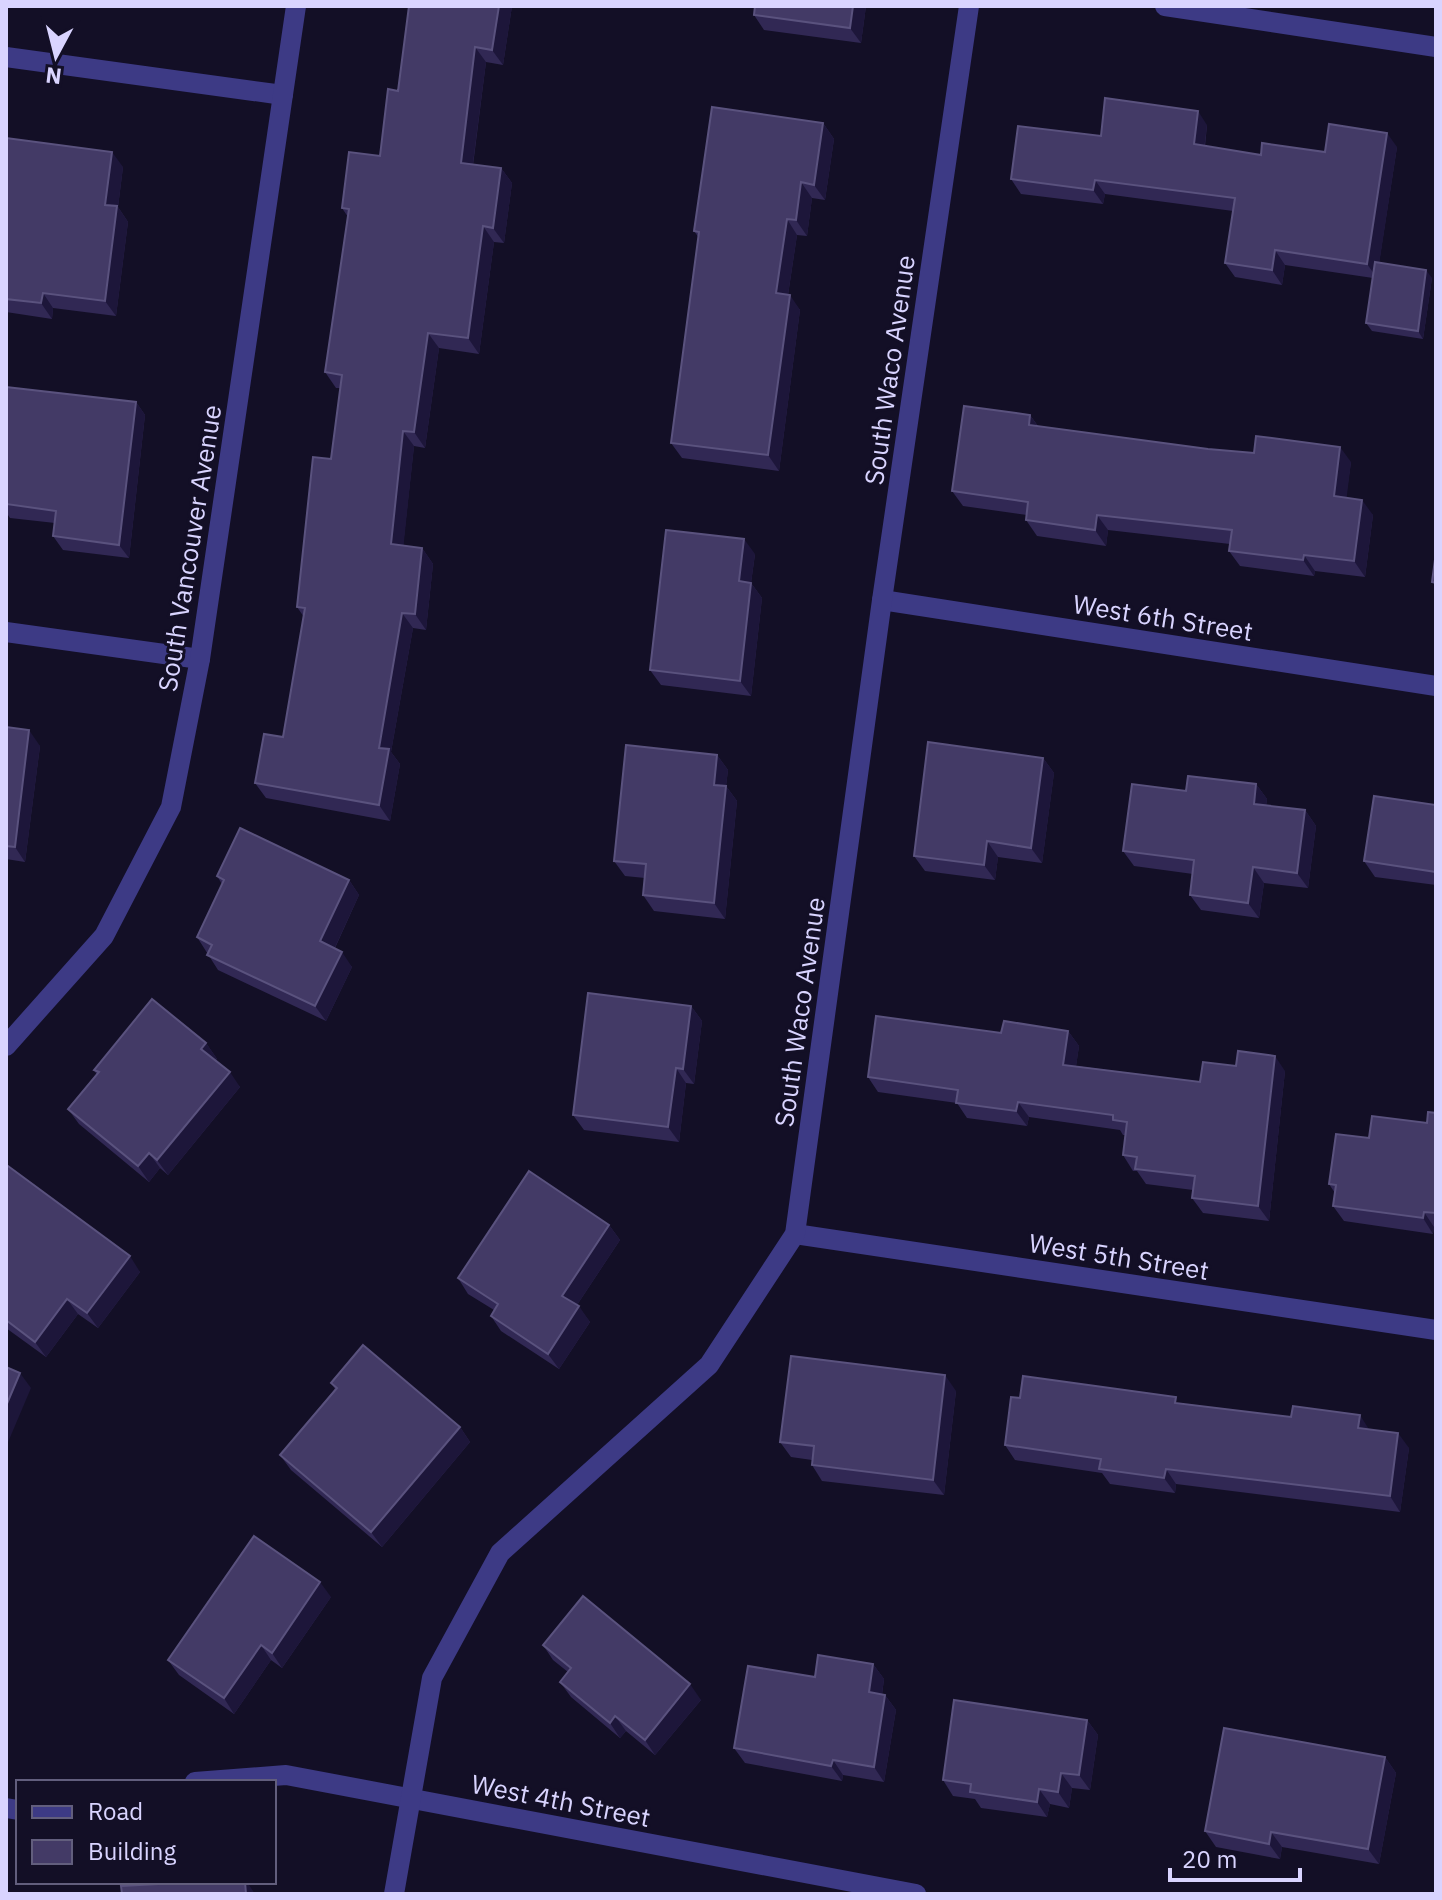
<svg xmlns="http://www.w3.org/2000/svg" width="1442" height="1900" viewBox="0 0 1442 1900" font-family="'IBM Plex Sans',sans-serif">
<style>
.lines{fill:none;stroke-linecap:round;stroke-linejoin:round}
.minor{stroke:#3d3a85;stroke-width:20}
.tertiary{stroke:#3d3a85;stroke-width:20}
.wall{fill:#312854}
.shaded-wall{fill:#1d163a}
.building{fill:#433a66;stroke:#5a527e;stroke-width:2}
.labels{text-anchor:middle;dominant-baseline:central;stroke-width:6;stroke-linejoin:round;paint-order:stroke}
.street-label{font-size:26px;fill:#d9d4ff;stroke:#130f26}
</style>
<rect width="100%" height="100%" fill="#130f26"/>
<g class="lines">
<g class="minor">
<polyline points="1165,6 1436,47"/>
<polyline points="6,57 283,95"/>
<polyline points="882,600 1436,686"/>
<polyline points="6,632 200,659"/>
<polyline points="795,1234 1436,1330"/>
<polyline points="195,1782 286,1775 916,1894"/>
<polyline points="6,1808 18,1810"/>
<polyline points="394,1894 432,1678 500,1553 709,1365 795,1234 882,600 969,6"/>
</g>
<polyline class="tertiary" points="6,1046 104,936 171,807 200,659 296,6"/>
</g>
<g class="wall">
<polygon points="512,6 503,65 486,62 473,165 501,168 512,183 504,243 494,242 479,354 439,348 425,448 414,446 403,546 422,548 433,564 426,630 413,628 391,752 400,764 390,821 266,798 255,783 283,737 304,617 297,607 331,459 340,388 336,388 325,372 348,217 342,208 380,156 398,91"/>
<polygon points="755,6 866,6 861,43 764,30 754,15"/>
<polygon points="823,123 834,139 825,200 812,198 807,236 797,235 788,295 800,310 779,471 682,458 671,443 699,238 694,231"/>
<polygon points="1207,125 1205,146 1261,155 1397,147 1379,263 1432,278 1423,339 1372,331 1366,323 1373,278 1285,265 1282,285 1235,277 1225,263 1233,211 1105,194 1103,204 1021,194 1011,179 1101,136"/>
<polygon points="6,138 123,167 118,207 128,222 116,316 53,308 52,319 6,312"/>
<polygon points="6,387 136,402 145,415 129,558 63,550 53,536 55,523 10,518 6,512"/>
<polygon points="1030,415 1038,426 1208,449 1351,462 1346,497 1373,515 1365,577 1315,571 1314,576 1240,566 1229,551 1230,544 1108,530 1106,546 1037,536 1026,520 1027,515 963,506 952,491"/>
<polygon points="755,554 751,583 762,598 751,696 661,685 650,670"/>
<polygon points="6,727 40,746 25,862 6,859"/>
<polygon points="717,755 728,770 726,786 737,801 725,919 654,911 643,895 645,878 625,876 614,861"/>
<polygon points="1043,758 1054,773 1042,863 998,857 995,880 925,871 914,856"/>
<polygon points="1256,784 1267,799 1266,806 1305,810 1316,826 1308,888 1264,883 1259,918 1201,910 1190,895 1193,874 1134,866 1123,851 1186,791"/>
<polygon points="1436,805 1436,885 1375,877 1364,861"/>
<polygon points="217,876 349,880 359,895 335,948 352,967 326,1021 218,970 197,937 222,884"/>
<polygon points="691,1006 702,1021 694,1084 686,1083 679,1142 584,1130 573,1115"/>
<polygon points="1068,1031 1079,1046 1076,1066 1200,1082 1285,1071 1269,1221 1203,1213 1192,1198 1193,1190 1146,1184 1137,1171 1133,1171 1123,1155 1125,1135 1123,1135 1120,1130 1029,1117 1027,1126 967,1118 957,1103 878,1092 868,1077 1001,1033"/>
<polygon points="206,1043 217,1059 215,1060 240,1087 168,1175 160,1168 149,1182 79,1124 68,1109 97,1075 94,1070"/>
<polygon points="1436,1113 1436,1227 1434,1227 1433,1234 1344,1221 1333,1206 1335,1193 1329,1184 1369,1138 1427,1123"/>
<polygon points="6,1168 140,1272 98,1328 78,1314 46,1357 6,1328"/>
<polygon points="609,1225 620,1240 577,1305 590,1322 559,1369 501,1331 491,1316 494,1310 468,1294 458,1278"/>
<polygon points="331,1383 460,1427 470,1442 382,1547 291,1470 280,1455 335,1389"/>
<polygon points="956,1391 944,1495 822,1481 812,1465 812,1460 791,1457 780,1442"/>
<polygon points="1020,1398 1181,1404 1370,1430 1409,1448 1400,1512 1176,1484 1175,1493 1110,1484 1102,1473 1015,1460 1005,1445"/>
<polygon points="331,1597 282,1668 271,1660 234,1714 179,1675 168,1660"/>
<polygon points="543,1645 701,1700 655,1755 626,1731 620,1738 571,1697 560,1682 568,1672 553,1660"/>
<polygon points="873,1664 884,1679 882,1695 885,1695 896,1710 884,1782 843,1775 842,1781 745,1763 734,1748 815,1677"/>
<polygon points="1087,1720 1098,1735 1090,1790 1072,1788 1069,1808 1050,1804 1047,1817 981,1808 975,1799 953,1796 943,1780"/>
<polygon points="1385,1757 1396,1773 1379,1864 1282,1847 1280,1859 1216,1847 1205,1831"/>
</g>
<g class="shaded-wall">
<polygon points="499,6 512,6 503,65 492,50"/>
<polygon points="853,6 866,6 861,43 850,28"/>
<polygon points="475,47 486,62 471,178 461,163"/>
<polygon points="1198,111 1207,125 1203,158 1194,144"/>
<polygon points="823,123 834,139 825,200 814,185"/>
<polygon points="1387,133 1397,147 1377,278 1367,264"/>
<polygon points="112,152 123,167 118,207 128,222 116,316 105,301 105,205"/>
<polygon points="501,168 512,183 504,243 493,228"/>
<polygon points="1095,180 1105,194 1103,204 1093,190"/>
<polygon points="801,182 812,198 807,236 796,220"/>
<polygon points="787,219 797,235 786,308 776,293"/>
<polygon points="483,226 494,242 479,354 468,338"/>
<polygon points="1275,250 1285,265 1282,285 1272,270"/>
<polygon points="1426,270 1432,278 1423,339 1418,331"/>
<polygon points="43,293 53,308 52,319 41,303"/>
<polygon points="790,295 800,310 779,471 768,455"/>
<polygon points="428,333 439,348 425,448 414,432"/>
<polygon points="136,402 145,415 129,558 119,545"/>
<polygon points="1030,415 1041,431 1029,425"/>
<polygon points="403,431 414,446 402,560 391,544"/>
<polygon points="1340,447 1351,462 1345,511 1334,496"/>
<polygon points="1362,500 1373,515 1365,577 1354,561"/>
<polygon points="1097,515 1108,530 1106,546 1095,530"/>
<polygon points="744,539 755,554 751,583 762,598 751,696 740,681 739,581"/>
<polygon points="422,548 433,564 426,630 415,614"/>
<polygon points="1304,555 1315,571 1314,576 1303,560"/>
<polygon points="402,613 413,628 391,752 400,764 390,821 379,805 379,748"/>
<polygon points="29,730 40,746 25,862 15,847"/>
<polygon points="717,755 728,770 726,786 737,801 725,919 714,903 714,785"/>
<polygon points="1043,758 1054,773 1042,863 1031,848"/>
<polygon points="1256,784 1267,799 1264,819 1254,804"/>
<polygon points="1305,810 1316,826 1308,888 1297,873"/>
<polygon points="987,841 998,857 995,880 984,865"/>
<polygon points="1253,867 1264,883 1259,918 1248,903"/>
<polygon points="349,880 359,895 331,956 320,941"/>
<polygon points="342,952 352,967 326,1021 315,1006"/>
<polygon points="691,1006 702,1021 694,1084 683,1069"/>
<polygon points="1068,1031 1079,1046 1074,1080 1063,1065"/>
<polygon points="206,1043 217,1059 212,1064 201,1049"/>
<polygon points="1275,1056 1285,1071 1269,1221 1258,1206"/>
<polygon points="676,1068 686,1083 679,1142 668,1127"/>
<polygon points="230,1072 240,1087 168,1175 157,1160"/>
<polygon points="1018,1102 1029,1117 1027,1126 1016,1111"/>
<polygon points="149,1153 160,1168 149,1182 138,1166"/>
<polygon points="1424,1212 1434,1227 1433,1234 1423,1218"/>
<polygon points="609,1225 620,1240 573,1311 562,1296"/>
<polygon points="130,1256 140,1272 98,1328 87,1313"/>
<polygon points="67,1299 78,1314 46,1357 35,1342"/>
<polygon points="579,1306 590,1322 559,1369 548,1354"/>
<polygon points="20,1373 31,1388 6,1447 6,1406"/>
<polygon points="945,1375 956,1391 944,1495 933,1480"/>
<polygon points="1360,1415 1370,1431 1358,1428"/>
<polygon points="460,1427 470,1442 382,1547 371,1532"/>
<polygon points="1398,1433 1409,1448 1400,1512 1390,1496"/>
<polygon points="1166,1469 1176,1484 1175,1493 1164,1478"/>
<polygon points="320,1582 331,1597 282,1668 272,1653"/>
<polygon points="261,1645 271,1660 234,1714 224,1698"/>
<polygon points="873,1664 884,1679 880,1708 869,1692"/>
<polygon points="690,1684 701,1700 655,1755 645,1740"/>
<polygon points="885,1695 896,1710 884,1782 874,1767"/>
<polygon points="615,1716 626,1731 620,1738 610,1723"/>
<polygon points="1087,1720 1098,1735 1090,1790 1079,1775"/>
<polygon points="1385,1757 1396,1773 1379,1864 1368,1849"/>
<polygon points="833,1760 843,1775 842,1781 831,1766"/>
<polygon points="1061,1773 1072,1788 1069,1808 1058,1792"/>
<polygon points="1039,1789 1050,1804 1047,1817 1037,1802"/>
<polygon points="1271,1832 1282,1847 1280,1859 1269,1844"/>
<polygon points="245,1882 247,1882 255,1894 246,1894"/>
</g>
<g class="building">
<polygon points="409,6 499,6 492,50 475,47 461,163 501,168 493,228 483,226 468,338 428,333 414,432 403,431 391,544 422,548 415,614 402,613 379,748 389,749 379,805 255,783 264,734 283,737 305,608 297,607 313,457 331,459 342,375 325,372 349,209 342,208 349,152 380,156 388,89 398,91"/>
<polygon points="755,6 853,6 850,28 754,15"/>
<polygon points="1105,98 1198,111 1194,144 1261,155 1262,143 1325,152 1329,124 1387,133 1367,264 1275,250 1272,270 1225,263 1235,198 1095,180 1093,190 1011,179 1018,126 1101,136"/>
<polygon points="712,107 823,123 814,185 801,182 796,220 787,219 776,293 790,295 768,455 671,443 699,232 694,231"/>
<polygon points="6,138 112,152 105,205 117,206 105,301 43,293 41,303 6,299"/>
<polygon points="1375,262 1426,270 1418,331 1366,323"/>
<polygon points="6,387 136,402 119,545 53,536 56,511 6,504"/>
<polygon points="964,406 1030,415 1029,425 1208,449 1254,453 1256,436 1340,447 1334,496 1362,500 1354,561 1304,555 1303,560 1229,551 1232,530 1097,515 1095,530 1026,520 1028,502 952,491"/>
<polygon points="666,530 744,539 739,581 751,583 740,681 650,670"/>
<polygon points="1436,552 1436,583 1432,582"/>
<polygon points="6,727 29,730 15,847 6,846"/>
<polygon points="928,742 1043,758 1031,848 987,841 984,865 914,856"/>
<polygon points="626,745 717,755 714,785 726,786 714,903 643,895 646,864 614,861"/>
<polygon points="1188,776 1256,784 1254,804 1305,810 1297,873 1253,867 1248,903 1190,895 1194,860 1123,851 1132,784 1186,791"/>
<polygon points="1374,796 1436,805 1436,872 1364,861"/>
<polygon points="240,828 349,880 320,941 342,952 315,1006 207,955 212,945 197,937 224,880 217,876"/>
<polygon points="588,993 691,1006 683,1069 676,1068 668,1127 573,1115"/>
<polygon points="152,999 206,1043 201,1049 230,1072 157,1160 149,1153 138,1166 68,1109 99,1072 94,1070"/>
<polygon points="876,1016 1001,1033 1004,1021 1068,1031 1063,1065 1200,1082 1203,1062 1236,1066 1238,1051 1275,1056 1258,1206 1192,1198 1195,1176 1135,1169 1137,1157 1123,1155 1127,1122 1113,1120 1113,1115 1018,1102 1016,1111 956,1103 958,1090 868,1077"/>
<polygon points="1428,1112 1436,1113 1436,1213 1424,1212 1423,1218 1333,1206 1336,1185 1329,1184 1336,1134 1369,1138 1372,1116 1427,1123"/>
<polygon points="8,1166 130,1256 87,1313 67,1299 35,1342 6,1320 6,1168"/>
<polygon points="529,1171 609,1225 562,1296 579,1306 548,1354 491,1316 498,1304 458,1278"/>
<polygon points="363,1345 460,1427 371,1532 280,1455 337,1388 331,1383"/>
<polygon points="791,1356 945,1375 933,1480 812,1465 814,1446 780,1442"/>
<polygon points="6,1367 20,1373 6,1406"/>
<polygon points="1023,1376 1176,1397 1175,1403 1291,1417 1293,1406 1360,1415 1358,1428 1398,1433 1390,1496 1166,1469 1164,1478 1099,1469 1101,1459 1005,1445 1011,1397 1020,1398"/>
<polygon points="254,1536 320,1582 272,1653 261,1645 224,1698 168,1660"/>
<polygon points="583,1596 690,1684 645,1740 615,1716 610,1723 560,1682 571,1668 543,1645"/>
<polygon points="818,1655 873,1664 869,1692 885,1695 874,1767 833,1760 831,1766 734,1748 748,1666 815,1677"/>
<polygon points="954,1700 1087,1720 1079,1775 1061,1773 1058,1792 1039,1789 1037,1802 970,1792 971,1784 943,1780"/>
<polygon points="1224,1728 1385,1757 1368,1849 1271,1832 1269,1844 1205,1831"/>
<polygon points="196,1882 245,1882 246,1894 122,1894 121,1886"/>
</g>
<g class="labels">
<g class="street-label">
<text transform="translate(889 370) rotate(-82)">South Waco Avenue</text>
<text transform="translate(189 548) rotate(-81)">South Vancouver Avenue</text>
<text transform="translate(1163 617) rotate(9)">West 6th Street</text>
<text transform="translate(799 1012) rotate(-82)">South Waco Avenue</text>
<text transform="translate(1119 1256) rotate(9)">West 5th Street</text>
<text transform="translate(561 1800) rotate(11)">West 4th Street</text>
</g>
</g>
<rect width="1442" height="1900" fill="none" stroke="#d9d4ff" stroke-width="16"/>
<rect x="16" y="1780" width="260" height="104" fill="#130f26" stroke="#625e7d" stroke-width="2"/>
<rect x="32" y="1806" width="40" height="12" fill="#3d3a85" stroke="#625e7d" stroke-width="2"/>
<text x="88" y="1820" font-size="24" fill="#d9d4ff">Road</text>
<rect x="32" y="1840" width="40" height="24" fill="#433a66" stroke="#625e7d" stroke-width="2"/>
<text x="88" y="1860" font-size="24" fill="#d9d4ff">Building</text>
<g transform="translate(56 56) rotate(187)" stroke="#130f26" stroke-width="6" paint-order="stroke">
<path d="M0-6L14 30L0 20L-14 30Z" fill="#d9d4ff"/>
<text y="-12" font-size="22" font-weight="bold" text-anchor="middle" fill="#d9d4ff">N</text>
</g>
<path d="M1170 1868v12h130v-12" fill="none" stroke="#d9d4ff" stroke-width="4"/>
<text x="1182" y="1868" font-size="24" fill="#d9d4ff" stroke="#130f26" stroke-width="6" paint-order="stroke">20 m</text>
</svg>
